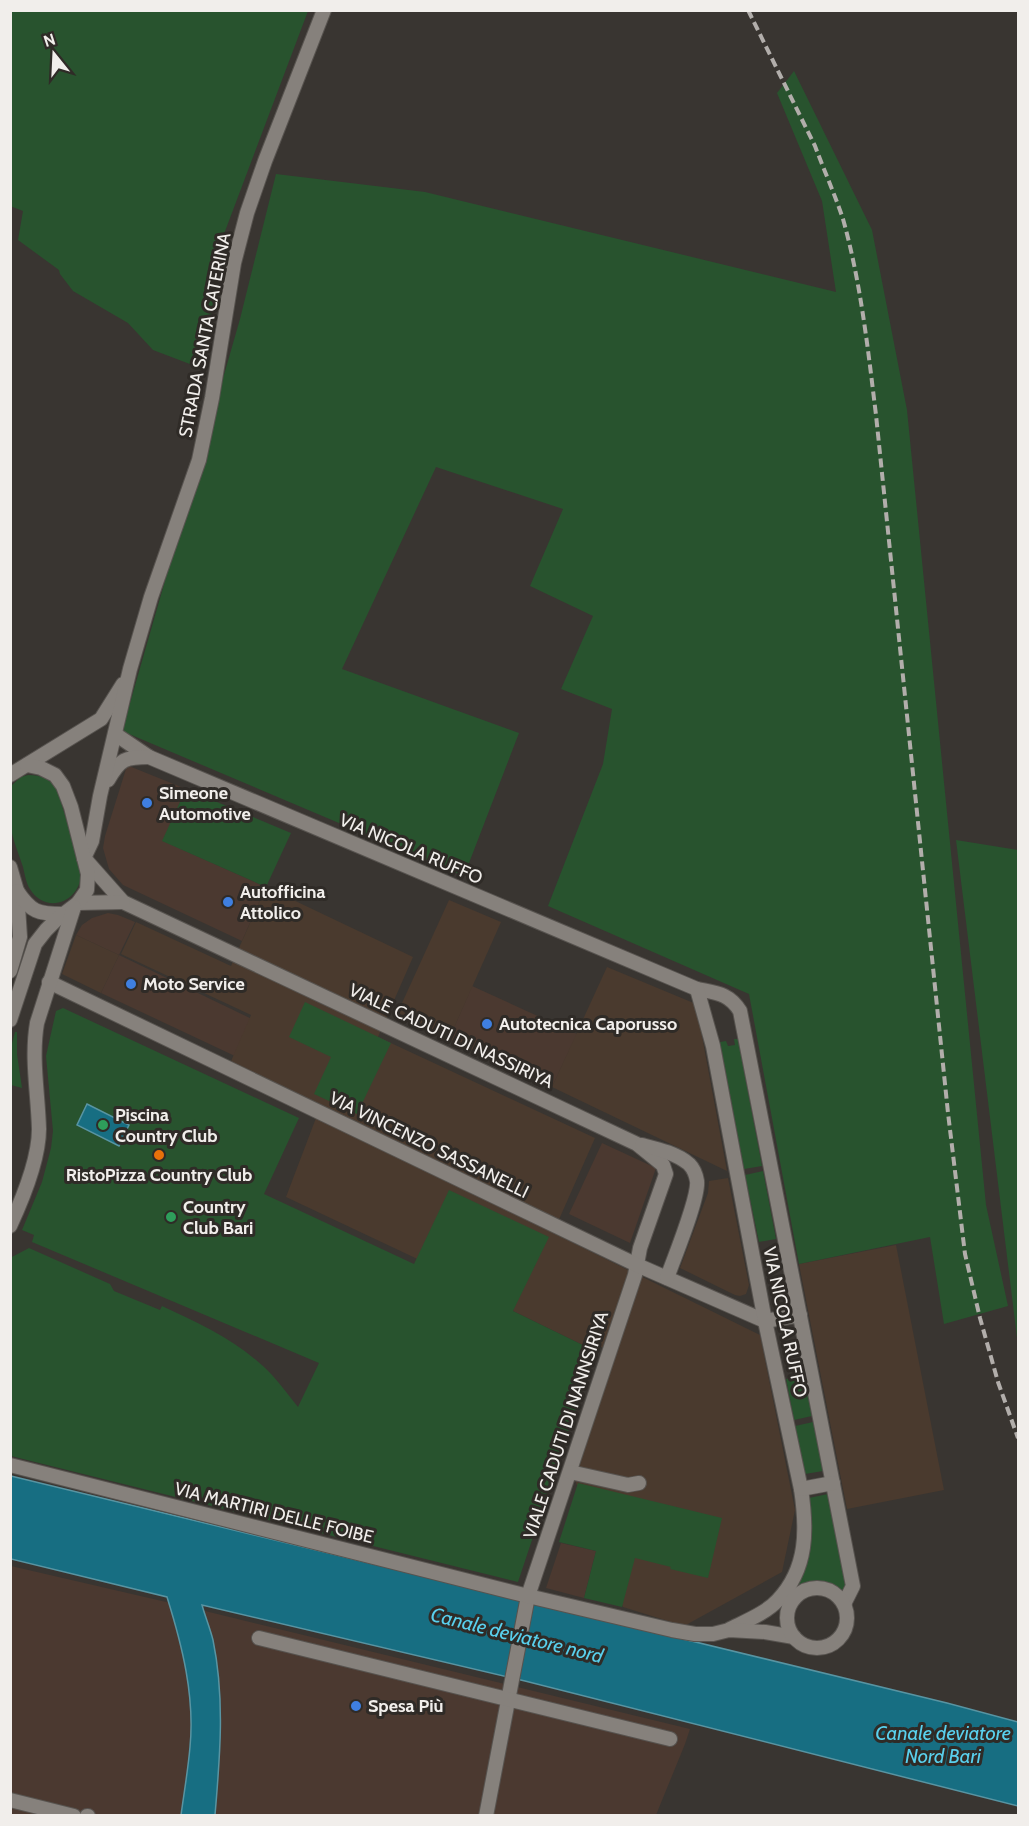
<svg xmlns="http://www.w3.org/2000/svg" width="1029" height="1826" viewBox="0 0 1029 1826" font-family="Cabin,sans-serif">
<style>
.commercial{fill:#4b3930}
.industrial{fill:#4a3a2e}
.green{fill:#28532e}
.water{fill:#176e82;stroke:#5894a2;stroke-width:1.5}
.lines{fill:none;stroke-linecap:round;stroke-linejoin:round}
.minor-casing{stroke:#57534f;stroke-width:16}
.minor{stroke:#86817c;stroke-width:14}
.rail{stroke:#b2aeab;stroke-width:4;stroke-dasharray:9 4.5;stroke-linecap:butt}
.shop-dot{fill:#3f7fe0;stroke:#2f2b27;stroke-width:2}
.leisure-dot{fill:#2e9e5b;stroke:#2f2b27;stroke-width:2}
.food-dot{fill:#e8710a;stroke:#2f2b27;stroke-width:2}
.labels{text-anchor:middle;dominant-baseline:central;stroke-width:6;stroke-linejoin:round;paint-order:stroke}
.street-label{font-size:18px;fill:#f1eeeb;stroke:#2f2b27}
.poi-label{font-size:18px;font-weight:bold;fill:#f1eeeb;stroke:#2f2b27;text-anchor:start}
.water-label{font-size:20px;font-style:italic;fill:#59d0ed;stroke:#2f2b27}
</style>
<rect width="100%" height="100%" fill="#393531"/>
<g class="commercial">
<polygon points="129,766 186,789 163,841 266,887 242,941 123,885 109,869 103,848 105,836 126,769"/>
<polygon points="108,913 118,915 135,922 119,955 254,1020 237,1057 101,993 119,955 76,935 82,925 92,918"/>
<polygon points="472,986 577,1034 552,1087 449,1039"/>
<polygon points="602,1143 656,1168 630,1243 569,1214"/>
<polygon points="561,1543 596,1551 584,1598 546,1588"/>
<polygon points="11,1566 205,1611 690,1729 685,1744 656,1815 11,1816"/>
</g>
<g class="industrial">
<polygon points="266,887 413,957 378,1037 595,1138 553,1233 760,1335 795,1510 782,1572 684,1626 623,1607 575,1480 614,1353 597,1345 595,1351 513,1311 515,1305 286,1197 316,1118 225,1075 251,1015 121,954 136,922 231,966"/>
<polygon points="449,900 501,922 449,1039 397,1014"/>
<polygon points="76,935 119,955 101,993 62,974"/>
<polygon points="607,967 696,1004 727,1171 552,1087"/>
<polygon points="728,1178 749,1285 746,1294 740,1296 735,1295 680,1268 708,1193 709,1181"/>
<polygon points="896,1245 944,1490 847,1509 799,1264"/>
</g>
<g class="green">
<polygon points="11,10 308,11 224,234 203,369 153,350 128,323 73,291 60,274 59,270 18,240 23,211 10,206"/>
<polygon points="794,71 872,230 907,410 986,1205 1008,1306 944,1324 930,1237 799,1264 749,994 548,906 603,764 612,709 561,689 593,616 530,586 563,509 436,467 342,669 519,733 464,876 122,731 240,319 276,174 425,192 836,292 822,201 777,93"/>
<path d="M 28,775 C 41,775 50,779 57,789 L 81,869 C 84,900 47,917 30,889 C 26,883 25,875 23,867 C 19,854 13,841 11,828 C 8,815 11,799 11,786 L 21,777 Z"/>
<polygon points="186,789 291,833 266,887 162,841"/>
<polygon points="956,840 1018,850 1018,1346"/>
<polygon points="305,1002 391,1043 357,1114 314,1094 331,1057 289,1037"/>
<path d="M 63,1008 L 299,1118 L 264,1194 L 414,1264 L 449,1190 L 549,1237 L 513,1311 L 595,1351 L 518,1582 L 11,1456 L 10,1258 L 29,1248 L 110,1284 L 114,1291 L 160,1310 L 162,1306 C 201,1324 242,1343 272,1375 C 281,1385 290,1397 298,1407 L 319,1363 L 32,1242 L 34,1235 L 22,1230 L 42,1182 L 51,1148 L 53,1131 L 46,1056 L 56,1011 Z"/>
<polygon points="15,1032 17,1032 17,1054 22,1088 11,1085 11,1047"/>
<polygon points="734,1039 738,1039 762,1166 744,1169 720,1042 726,1041 728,1046 735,1045"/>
<polygon points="763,1171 776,1239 759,1242 745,1175"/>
<polygon points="804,1376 812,1416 794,1420 786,1379"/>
<polygon points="813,1422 823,1471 805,1474 795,1426"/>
<polygon points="578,1483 722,1518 708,1578 670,1569 671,1567 635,1558 622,1607 584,1598 596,1551 559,1542"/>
<path d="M 828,1494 L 846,1586 L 844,1591 C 820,1582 824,1582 798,1586 L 796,1584 C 809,1550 815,1534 809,1498 Z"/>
</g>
<g class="water">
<polygon points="87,1104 129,1125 119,1146 77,1125"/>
<path d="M 11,1476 L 947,1703 L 1018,1722 L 1018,1806 L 525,1681 L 202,1605 C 205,1616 210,1628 213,1640 C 225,1698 220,1757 215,1815 L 181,1815 C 184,1793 188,1770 190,1747 C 195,1696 182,1645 167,1597 L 11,1559 Z"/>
</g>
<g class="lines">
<defs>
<g id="minor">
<path d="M 115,734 L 149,757 L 697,989 C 716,993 729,993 740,1011 L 853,1586 L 844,1604"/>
<polyline points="10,775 101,719 123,684"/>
<path d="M 108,780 C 120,759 125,757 149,757"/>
<polyline points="84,858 123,902 637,1144 663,1165 666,1174 640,1248 635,1275 528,1596 486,1816"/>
<polyline points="84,858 92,841 100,796 130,669 151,597 199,460 212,398 234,263 247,213 265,161 324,10"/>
<polyline points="10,867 17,891 20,937 10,971"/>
<path d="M 17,891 C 31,912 38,914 63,914"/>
<polyline points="78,903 123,902"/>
<polyline points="49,982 637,1265 765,1321 800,1315"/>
<path d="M 697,989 L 713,1046 L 765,1321 L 801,1489 C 807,1529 808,1568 778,1600 C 766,1613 746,1621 730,1629"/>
<polyline points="10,1020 35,944 46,930 57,919 78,903 87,890 88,874 71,807 63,786 55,775 41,768 27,765"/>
<path d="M 642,1145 C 658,1149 676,1153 689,1164 C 693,1168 696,1175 697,1181 C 699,1198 674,1258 667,1278"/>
<path d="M 10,1226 C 23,1198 39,1159 39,1129 C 38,1093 31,1058 37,1023 L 74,907"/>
<polyline points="10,1465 528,1596 672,1630 695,1634 713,1634 729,1630 765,1632 794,1637"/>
<polyline points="570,1472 628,1485 639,1483"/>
<polyline points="801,1489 833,1483"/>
<circle cx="817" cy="1618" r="30"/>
<polyline points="259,1638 670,1739"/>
<polyline points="10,1800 74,1816"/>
<polyline points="87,1816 88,1816"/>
</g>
</defs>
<use href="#minor" class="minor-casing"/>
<use href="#minor" class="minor"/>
<path class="rail" d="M 748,10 L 815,146 C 824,170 835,195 843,219 C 861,283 868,350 876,415 L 948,1113 L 965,1254 L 980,1318 L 998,1382 L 1018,1438"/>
</g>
<g class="shop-dot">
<circle cx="147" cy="803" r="6"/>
<circle cx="228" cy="902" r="6"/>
<circle cx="131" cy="984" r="6"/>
<circle cx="487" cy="1024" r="6"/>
<circle cx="356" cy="1706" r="6"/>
</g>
<g class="leisure-dot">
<circle cx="103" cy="1125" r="6"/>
<circle cx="171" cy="1217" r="6"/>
</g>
<circle class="food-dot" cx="159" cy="1155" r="6"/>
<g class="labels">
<g class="street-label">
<text transform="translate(205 335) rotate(-79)">STRADA SANTA CATERINA</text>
<text transform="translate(411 849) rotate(23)">VIA NICOLA RUFFO</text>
<text transform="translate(451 1036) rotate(25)">VIALE CADUTI DI NASSIRIYA</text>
<text transform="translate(429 1145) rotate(26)">VIA VINCENZO SASSANELLI</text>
<text transform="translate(785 1322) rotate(78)">VIA NICOLA RUFFO</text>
<text transform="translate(566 1425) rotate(-72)">VIALE CADUTI DI NANNSIRIYA</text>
<text transform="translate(274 1513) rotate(14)">VIA MARTIRI DELLE FOIBE</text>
</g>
<g class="poi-label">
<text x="159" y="793">Simeone<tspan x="159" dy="21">Automotive</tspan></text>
<text x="240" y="892">Autofficina<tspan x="240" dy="21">Attolico</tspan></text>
<text x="143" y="984">Moto Service</text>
<text x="499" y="1024">Autotecnica Caporusso</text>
<text x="115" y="1115">Piscina<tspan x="115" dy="21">Country Club</tspan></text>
<text x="159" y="1175" text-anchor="middle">RistoPizza Country Club</text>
<text x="183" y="1207">Country<tspan x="183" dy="21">Club Bari</tspan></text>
<text x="368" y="1706">Spesa Più</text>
</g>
<g class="water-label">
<text transform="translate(517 1635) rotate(14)">Canale deviatore nord</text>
<text x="943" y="1733">Canale deviatore<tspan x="943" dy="23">Nord Bari</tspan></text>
</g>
</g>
<rect width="1029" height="1826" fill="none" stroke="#f1eeeb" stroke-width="24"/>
<g transform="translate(54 54) rotate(342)" stroke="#2f2b27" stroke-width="4.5" paint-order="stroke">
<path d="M0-4.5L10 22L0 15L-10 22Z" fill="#f1eeeb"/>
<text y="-9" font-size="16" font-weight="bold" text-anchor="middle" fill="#f1eeeb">N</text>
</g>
</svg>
